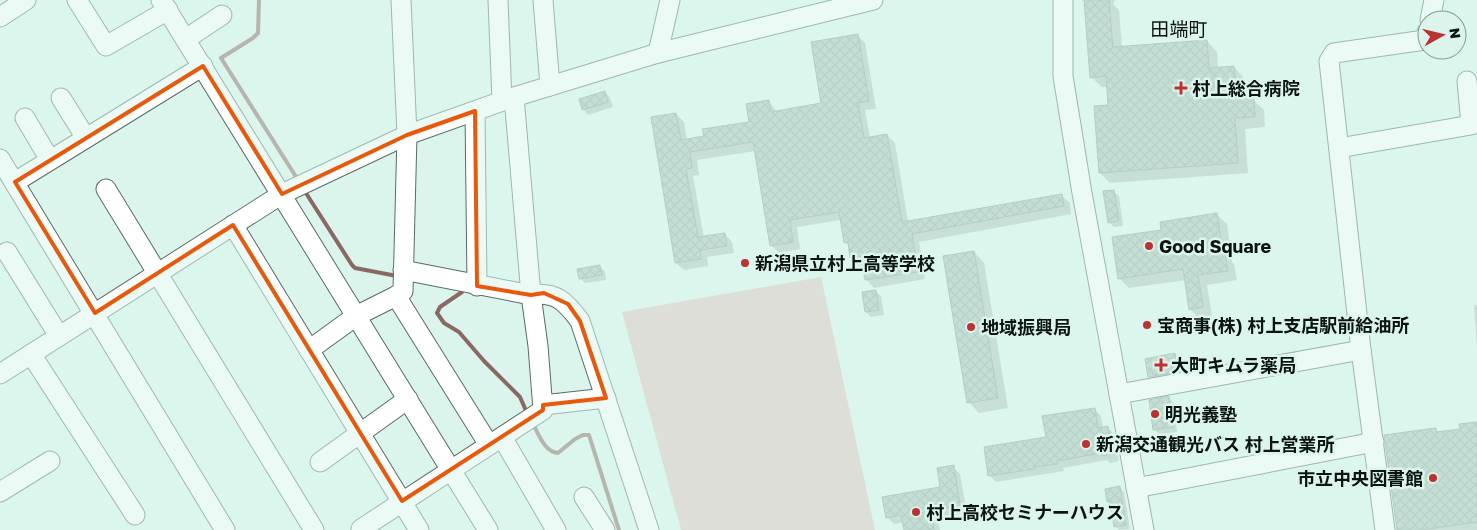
<svg xmlns="http://www.w3.org/2000/svg" width="1477" height="530" viewBox="0 0 1477 530" font-family="'Golos Text','Noto Sans JP',sans-serif">
<style>
.garden{fill:#e0c0bc}
.shadow{fill:#0003}
.lines{fill:none;stroke-linecap:round;stroke-linejoin:round}
.stream{stroke:#8a6965;stroke-width:4}
.building{fill:url(#building-cross-hatch);stroke:#859d95}
.minor-casing{stroke:#566d66;stroke-width:21}
.minor{stroke:#fff;stroke-width:19}
.marked{fill:none;stroke:#e8590c;stroke-width:4;stroke-linejoin:round}
.poi-dot{fill:#bf3030;stroke:#dbf5ec;stroke-width:2}
.labels{text-anchor:middle;dominant-baseline:central;stroke-width:5;stroke-linejoin:round;paint-order:stroke}
.poi-label{font-size:18px;font-weight:bold;fill:#0b1411;stroke:#dbf5ec;text-anchor:start}
.neighbourhood-label{font-size:19px;fill:#0b1411;stroke:#dbf5ec}
</style>
<defs>
<pattern id="building-cross-hatch" width="8" height="8" patternUnits="userSpaceOnUse" patternTransform="scale(1.25)"><rect width="8" height="8" fill="#a8c1b8"/><path d="M0 0l8 8M0 8l8-8" fill="none" stroke="#8fa59d"/></pattern>
</defs>
<rect width="100%" height="100%" fill="#dbf5ec"/>
<polygon class="garden" points="821,277 875,530 681,530 622,312"/>
<g class="shadow">
<polygon points="1082,0 1115,0 1113,4 1119,10 1122,48 1207,41 1217,52 1218,68 1234,67 1244,78 1245,86 1254,94 1254,101 1264,110 1265,127 1245,129 1248,173 1110,183 1100,173 1110,106 1108,87 1102,87 1091,77 1086,4"/>
<polygon points="858,36 865,43 876,109 865,110 870,138 887,135 895,143 908,222 1062,196 1070,203 1071,214 919,242 925,279 874,288 867,280 864,265 859,266 852,258 850,247 845,242 841,220 797,227 800,249 779,253 771,245 755,151 697,160 699,175 693,176 704,238 725,234 732,242 734,253 707,257 708,266 684,270 676,263 676,114 684,122 687,140 705,137 751,123 769,102 777,112 822,104"/>
<polygon points="605,92 610,98 613,107 588,115 583,109"/>
<polygon points="1113,191 1119,196 1123,226 1114,227 1109,222"/>
<polygon points="1217,215 1227,224 1232,262 1234,264 1237,280 1207,285 1212,316 1200,320 1191,310 1186,280 1129,288 1119,278 1163,231"/>
<polygon points="974,252 984,263 1008,408 979,413 969,402"/>
<polygon points="599,266 605,272 606,280 585,283 580,278"/>
<polygon points="875,291 881,296 884,315 871,317 866,312"/>
<polygon points="1474,305 1477,305 1477,348"/>
<polygon points="1174,355 1179,360 1182,377 1155,382 1150,377"/>
<polygon points="1168,398 1174,403 1177,432 1159,434 1154,429"/>
<polygon points="1094,409 1101,416 1103,428 1107,427 1114,434 1119,461 1110,463 1107,460 1063,468 1064,471 996,482 989,475"/>
<polygon points="1477,423 1477,530 1398,530 1435,429 1439,433 1461,430"/>
<polygon points="953,467 960,474 967,513 937,517 940,530 905,530 904,522 894,524 887,517 941,488"/>
<polygon points="1120,488 1124,492 1130,529 1119,530 1115,526 1112,506 1108,502"/>
</g>
<g class="lines">
<g class="stream">
<polyline points="259,0 258,33 253,38 221,58 298,180"/>
<polyline points="304,190 352,265 355,268 397,276"/>
<polyline points="462,288 462,292 440,307 437,313 444,323 459,332 484,361 520,397 527,413"/>
<path d="M 533,424 C 539,434 544,452 558,453 L 575,439 L 583,435 L 589,435 L 619,530"/>
</g>
</g>
<g class="building">
<polygon points="1084,0 1109,0 1113,47 1207,40 1209,68 1234,66 1236,83 1244,83 1245,99 1254,99 1255,117 1235,118 1238,163 1099,173 1094,106 1108,105 1106,76 1090,78"/>
<polygon points="858,34 869,101 858,103 864,138 887,134 902,222 1062,194 1064,206 912,234 918,272 865,280 861,257 850,258 848,242 844,243 839,212 790,220 793,242 770,246 753,142 690,152 692,168 686,169 698,237 725,233 727,246 700,250 701,259 675,263 651,117 676,113 681,140 704,136 702,129 749,122 746,104 769,100 771,112 821,103 811,42"/>
<polygon points="605,91 608,102 582,110 579,99"/>
<polygon points="1114,190 1119,221 1108,223 1103,191"/>
<polygon points="1217,213 1223,253 1225,253 1228,271 1198,275 1203,307 1189,310 1183,269 1118,279 1112,237 1161,230 1160,222"/>
<polygon points="974,251 998,398 967,403 943,256"/>
<polygon points="600,265 602,275 579,279 577,269"/>
<polygon points="876,290 879,310 865,312 862,292"/>
<polygon points="1175,353 1178,372 1148,377 1145,359"/>
<polygon points="1169,396 1173,427 1153,430 1149,400"/>
<polygon points="1095,408 1098,428 1108,426 1113,454 1102,456 1101,453 1057,461 1057,464 1035,467 1035,469 988,476 984,447 1046,437 1042,416"/>
<polygon points="1477,422 1477,522 1421,530 1397,530 1384,435 1436,428 1436,432 1460,429 1459,424"/>
<polygon points="954,465 960,506 931,511 934,530 904,530 901,515 886,518 882,497 940,487 937,468"/>
<polygon points="1120,486 1126,525 1114,527 1110,502 1107,502 1105,489"/>
</g>
<g class="lines">
<defs>
<g id="minor">
<polyline points="77,0 106,46 168,10"/>
<polyline points="161,0 488,530"/>
<polyline points="498,0 502,101"/>
<polyline points="543,0 550,86"/>
<polyline points="1063,0 1063,76 1082,193 1144,530"/>
<polyline points="0,17 26,0"/>
<polyline points="1430,20 1434,0"/>
<polyline points="186,39 222,15"/>
<polyline points="658,53 670,0"/>
<polyline points="61,98 86,138"/>
<polyline points="475,111 477,286"/>
<polyline points="25,118 50,160"/>
<polyline points="1339,148 1471,125 1467,81"/>
<polyline points="0,159 225,530"/>
<polyline points="15,182 203,66"/>
<polyline points="106,189 314,530"/>
<polyline points="233,225 419,530"/>
<polyline points="7,252 59,336"/>
<path d="M 403,270 L 531,295 C 556,291 566,302 580,321 L 649,530"/>
<polyline points="396,296 489,445"/>
<polyline points="309,350 356,316 396,296 403,291 407,135 401,0"/>
<polyline points="31,354 135,515"/>
<polyline points="0,374 282,194 407,135 514,97 658,53 873,0"/>
<polyline points="1119,394 1361,350"/>
<polyline points="543,405 606,398"/>
<polyline points="502,437 556,530"/>
<polyline points="320,462 408,399"/>
<polyline points="1136,488 1374,442"/>
<polyline points="0,492 50,461"/>
<polyline points="584,497 605,530"/>
<polyline points="361,529 543,410 538,346 531,295 514,97"/>
<polyline points="1385,530 1361,350 1329,61 1334,53 1425,40 1427,32"/>
</g>
</defs>
<use href="#minor" class="minor-casing"/>
<use href="#minor" class="minor"/>
</g>
<path d="M0 0H1477V530H0ZM 203,66 L 282,194 L 407,135 L 475,111 L 477,286 L 531,295 L 544,293 L 568,304 L 580,321 L 606,398 L 543,405 L 543,410 L 402,501 L 233,225 L 95,313 L 15,182 Z" fill="#dbf5ec" fill-opacity=".55" fill-rule="evenodd"/>
<path class="marked" d="M 203,66 L 282,194 L 407,135 L 475,111 L 477,286 L 531,295 L 544,293 L 568,304 L 580,321 L 606,398 L 543,405 L 543,410 L 402,501 L 233,225 L 95,313 L 15,182 Z"/>
<g class="poi-dot">
<path d="M1178.5 80.5h5v5h5v5h-5v5h-5v-5h-5v-5h5z"/>
<circle cx="1149" cy="246" r="5"/>
<circle cx="745" cy="263" r="5"/>
<circle cx="1147" cy="325" r="5"/>
<circle cx="971" cy="327" r="5"/>
<path d="M1158.5 357.5h5v5h5v5h-5v5h-5v-5h-5v-5h5z"/>
<circle cx="1155" cy="414" r="5"/>
<circle cx="1086" cy="444" r="5"/>
<circle cx="1433" cy="478" r="5"/>
<circle cx="916" cy="512" r="5"/>
</g>
<g class="labels">
<g class="poi-label">
<text x="1192" y="88">村上総合病院</text>
<text x="1159" y="246">Good Square</text>
<text x="755" y="263">新潟県立村上高等学校</text>
<text x="1157" y="325">宝商事(株) 村上支店駅前給油所</text>
<text x="981" y="327">地域振興局</text>
<text x="1171" y="365">大町キムラ薬局</text>
<text x="1165" y="414">明光義塾</text>
<text x="1096" y="444">新潟交通観光バス 村上営業所</text>
<text x="1423" y="478" text-anchor="end">市立中央図書館</text>
<text x="926" y="512">村上高校セミナーハウス</text>
</g>
<g class="neighbourhood-label">
<text x="1179" y="28">田端町</text>
</g>
</g>
<g transform="translate(1442 35) rotate(82)"><circle r="24" fill="#dbf5ec" stroke="#889b94"/>
<path d="M0-4L9 19L0 12L-9 19Z" fill="#bf3030"/>
<text y="-8" font-size="14" font-weight="bold" text-anchor="middle" fill="#0b1411">N</text>
</g>
</svg>
